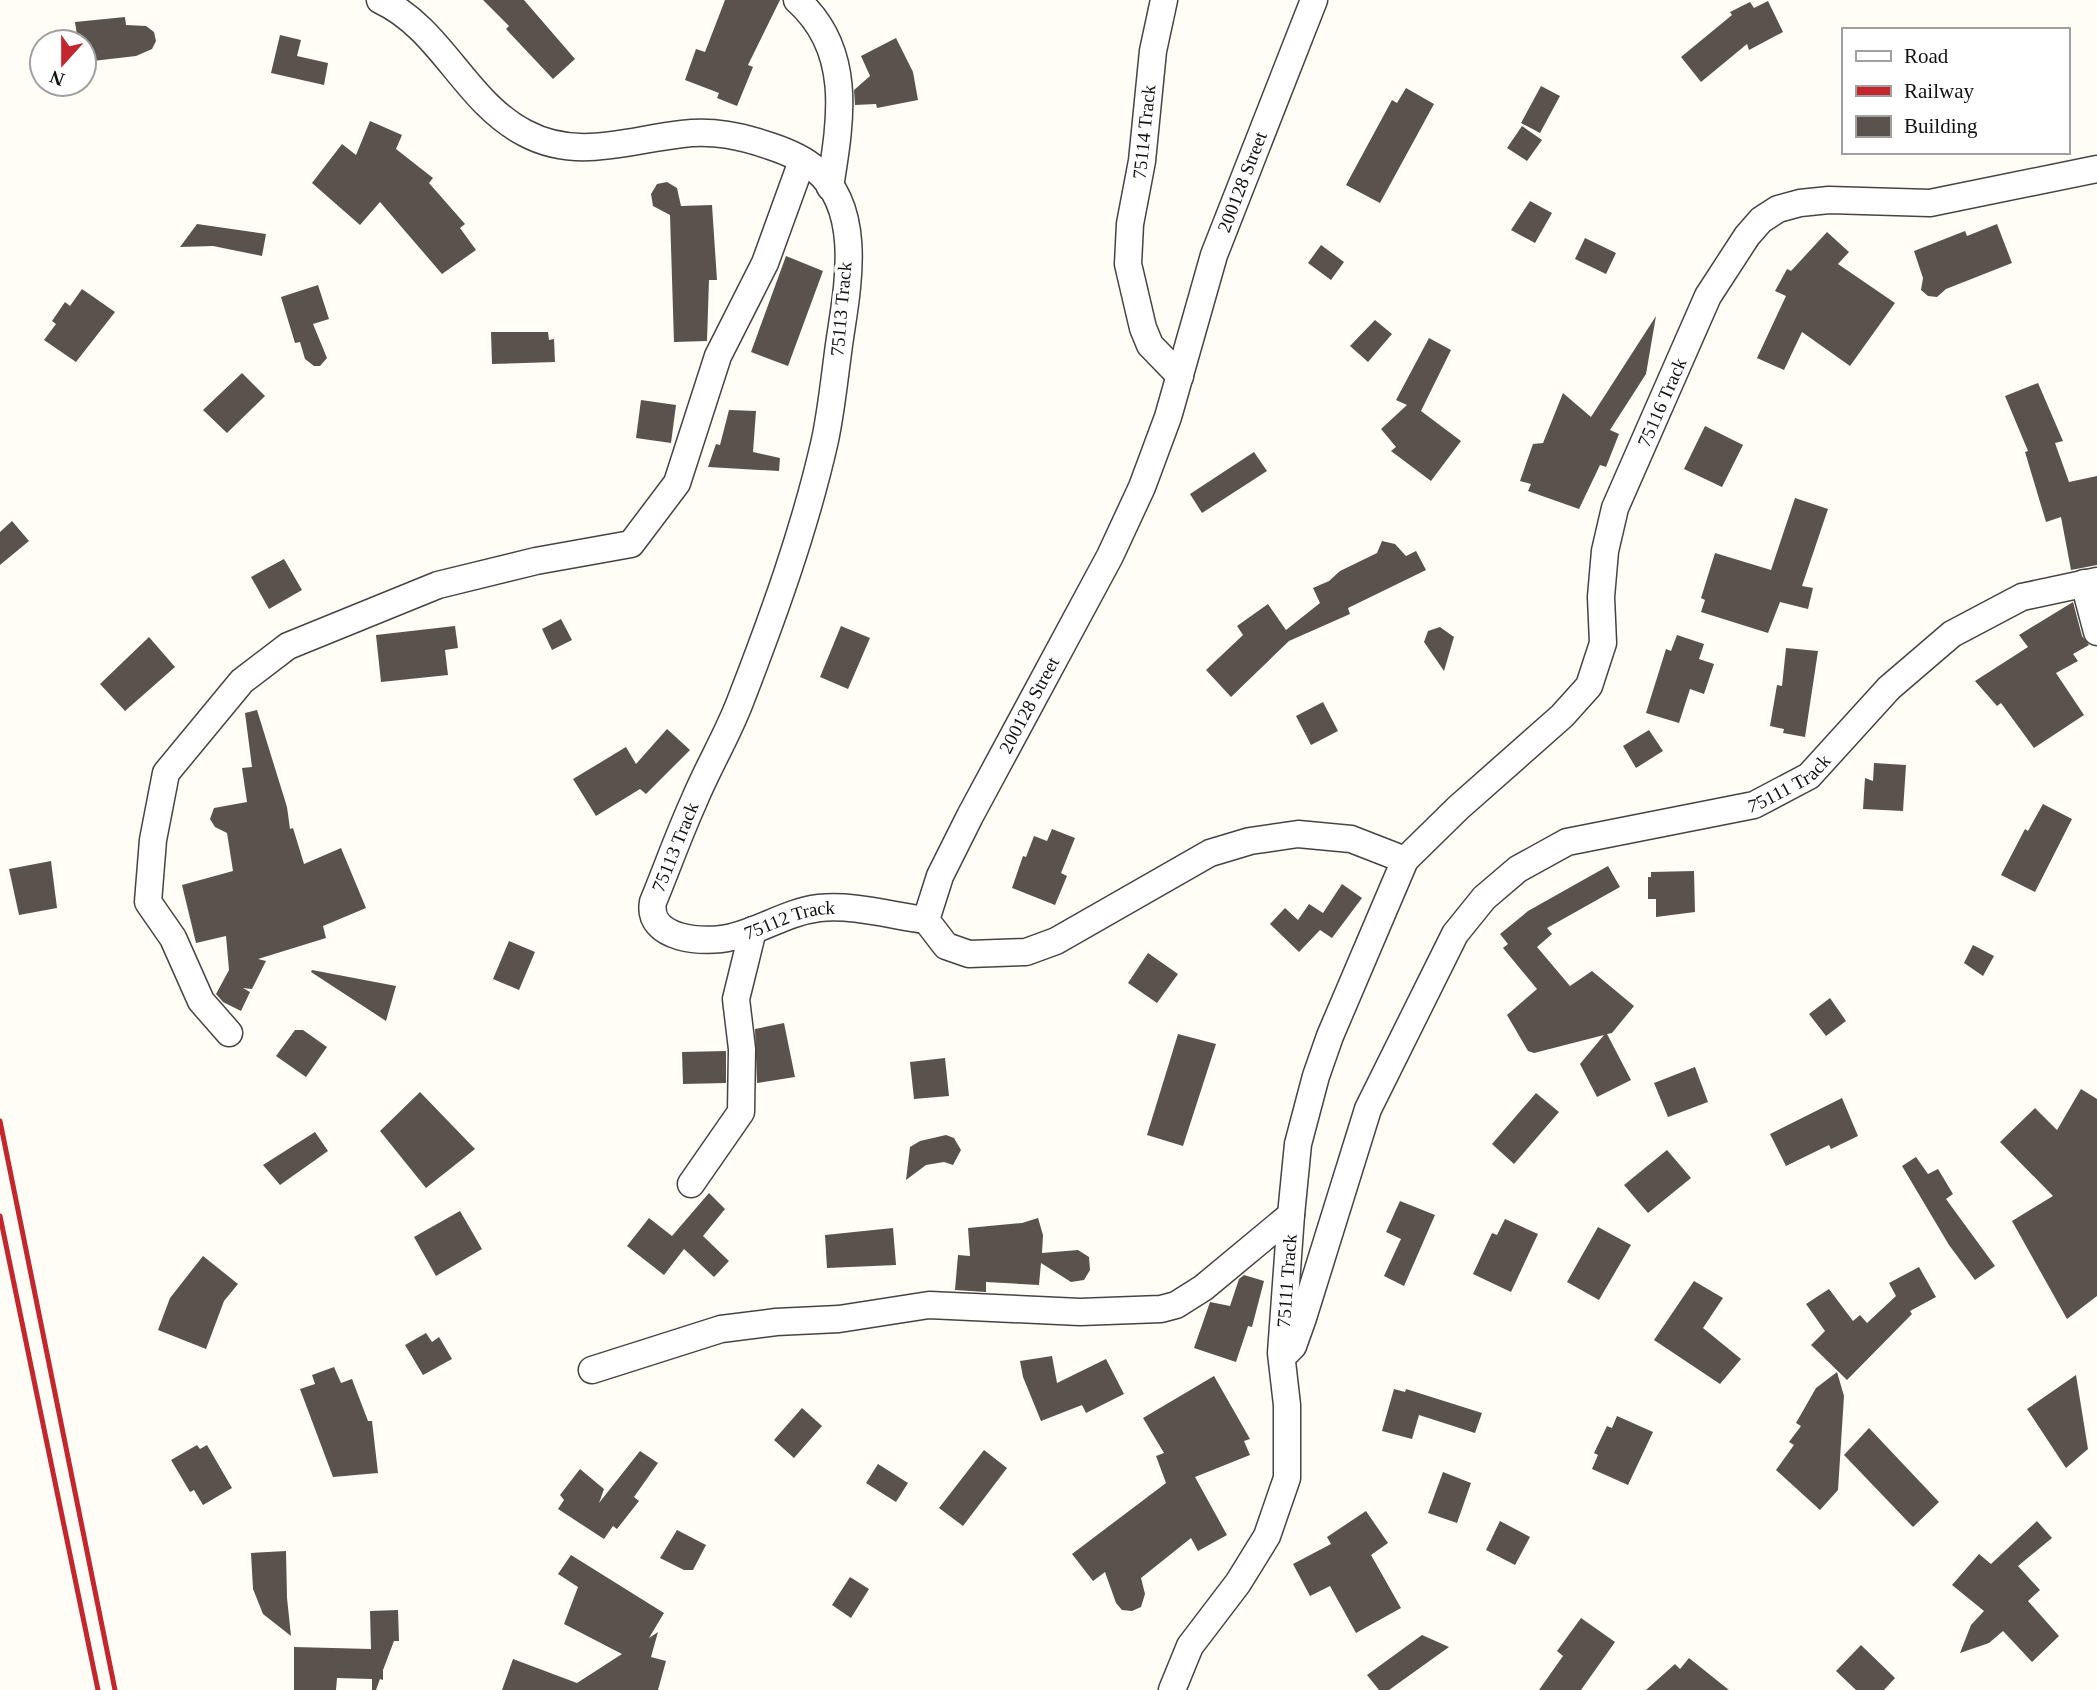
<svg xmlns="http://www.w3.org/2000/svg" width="2097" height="1690" viewBox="0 0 2097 1690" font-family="'Times New Roman',serif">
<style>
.building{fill:#5a524d}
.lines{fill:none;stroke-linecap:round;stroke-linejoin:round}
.minor-casing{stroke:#444;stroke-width:29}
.minor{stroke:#fff;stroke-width:26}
.rail{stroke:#c4262e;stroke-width:5}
.labels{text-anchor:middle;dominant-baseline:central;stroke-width:7;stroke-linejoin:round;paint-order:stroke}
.street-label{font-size:19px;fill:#111;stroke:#fff}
</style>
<rect width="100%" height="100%" fill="#fffdf5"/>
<g class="building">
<polygon points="483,0 524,0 575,59 553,79 506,29 509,26"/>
<polygon points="725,0 780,0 748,65 753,67 737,106 717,98 719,93 685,80 696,49 705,52"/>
<polygon points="1768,1 1783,32 1749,50 1747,44 1701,82 1681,57 1732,15 1730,12 1750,2 1754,8"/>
<polygon points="125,17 126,25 146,26 154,32 156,41 152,49 136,56 84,62 84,42 78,42 75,22"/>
<polygon points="280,35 301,40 297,56 328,63 324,85 271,73"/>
<polygon points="896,38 913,72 918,100 877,108 876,104 855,105 854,90 870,76 861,56"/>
<polygon points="1541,86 1560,96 1540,133 1521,123"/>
<polygon points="1406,88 1434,104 1380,203 1346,185 1392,100 1397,103"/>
<polygon points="370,121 402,135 396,149 433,178 429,183 465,224 460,228 476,250 442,274 380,202 360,225 312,183 342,144 356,155"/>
<polygon points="1522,126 1542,140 1527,161 1507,148"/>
<polygon points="667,182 677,188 681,206 712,205 717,280 709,280 707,341 674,342 670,215 653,206 651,194 657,184"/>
<polygon points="1530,201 1552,213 1535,243 1511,230"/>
<polygon points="197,224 266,234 262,256 213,246 180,247"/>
<polygon points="1997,224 2012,263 1946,289 1937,297 1928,296 1921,290 1923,278 1914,251 1965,231 1967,236"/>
<polygon points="1827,232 1849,252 1838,264 1895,303 1850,366 1802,332 1784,370 1757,358 1786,296 1775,291 1787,269 1791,271"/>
<polygon points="1585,238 1616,253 1606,274 1575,259"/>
<polygon points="1321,245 1344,262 1331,280 1308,263"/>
<polygon points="786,256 823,271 788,366 751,352"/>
<polygon points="318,285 329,319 313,324 327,358 320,366 314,366 305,359 300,342 295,343 281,297"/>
<polygon points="82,289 115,312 76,362 44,340 56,324 52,321 65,302 70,306"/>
<polygon points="1656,316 1646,374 1610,430 1619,434 1606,467 1600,465 1579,509 1528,491 1531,484 1520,481 1533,444 1543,443 1563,393 1591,417"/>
<polygon points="1375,320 1392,334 1368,362 1350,346"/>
<polygon points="491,332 548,332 549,340 554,339 555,362 492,364"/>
<polygon points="1429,338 1451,350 1421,411 1461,441 1431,481 1391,451 1396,447 1381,429 1407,405 1396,400"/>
<polygon points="242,373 265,396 227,433 203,410"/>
<polygon points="2038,383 2063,441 2055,443 2069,482 2097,476 2097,565 2071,570 2061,517 2046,522 2025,452 2028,451 2005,396"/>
<polygon points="641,400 676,405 671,443 636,438"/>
<polygon points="729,410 756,411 753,452 780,458 779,471 708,467 716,444 720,445"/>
<polygon points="1705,426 1743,445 1722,487 1684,469"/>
<polygon points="1254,452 1267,471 1202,513 1190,494"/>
<polygon points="1795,498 1828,509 1802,586 1813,588 1808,609 1780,602 1768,633 1701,612 1705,600 1701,598 1715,553 1771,570"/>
<polygon points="12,521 29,541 0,565 0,532"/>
<polygon points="1382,541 1395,544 1406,556 1416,551 1426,570 1348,608 1350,614 1289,641 1231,697 1206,670 1243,635 1237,626 1268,604 1286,630 1320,603 1313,588 1329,581 1340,571 1377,553"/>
<polygon points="284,559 302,590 269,609 251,577"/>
<polygon points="2073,602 2082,636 2089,645 2073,654 2078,661 2056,673 2084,715 2034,748 2001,703 1997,706 1975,681 2028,647 2019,635"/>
<polygon points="561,619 572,640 552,650 542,629"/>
<polygon points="455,626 458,648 445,650 448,675 381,682 376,635"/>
<polygon points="841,626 870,638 848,689 820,677"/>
<polygon points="1440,627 1454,637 1444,671 1424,642 1428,631"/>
<polygon points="1677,635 1704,644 1699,659 1714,664 1704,694 1690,689 1679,723 1646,713 1666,649 1671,651"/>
<polygon points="149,637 175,667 125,711 100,684"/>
<polygon points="1786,648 1818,651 1805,737 1783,733 1784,729 1770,726 1777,685 1782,686"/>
<polygon points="1323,702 1338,731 1311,745 1296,716"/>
<polygon points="257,710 287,807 290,829 293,828 304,864 341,848 366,908 323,926 326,938 258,959 266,961 252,989 243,988 250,992 241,1011 223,1002 216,994 229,970 226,936 196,943 182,885 233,871 227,833 215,827 210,819 214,808 247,802 242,768 252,767 245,713"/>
<polygon points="667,729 690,750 646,794 640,789 596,816 573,779 626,747 636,764"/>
<polygon points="1649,730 1663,751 1636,768 1623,746"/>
<polygon points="1874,763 1906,765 1903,811 1863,809 1865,778 1873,781"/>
<polygon points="2043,804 2072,819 2035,892 2001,875 2025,829 2028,831"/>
<polygon points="1052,829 1075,838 1061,873 1067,876 1055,905 1012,888 1023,856 1026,857 1034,836 1047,841"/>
<polygon points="51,861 57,908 19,915 9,869"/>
<polygon points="1608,866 1620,887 1547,928 1552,934 1537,947 1570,986 1592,971 1634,1006 1612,1033 1607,1034 1631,1080 1597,1097 1580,1064 1604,1035 1534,1053 1528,1051 1507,1015 1537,989 1503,948 1508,944 1500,934 1528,911"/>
<polygon points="1694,871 1695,912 1656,917 1656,899 1648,899 1648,877 1651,877 1651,872"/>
<polygon points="1342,884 1362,898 1332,938 1320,930 1299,952 1270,924 1285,908 1298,920 1309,904 1323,913"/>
<polygon points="509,941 535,952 519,990 493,979"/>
<polygon points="1973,945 1994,956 1983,976 1964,963"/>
<polygon points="1148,953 1178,974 1157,1003 1128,983"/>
<polygon points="312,970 396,986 386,1021 311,972"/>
<polygon points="1830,998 1846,1021 1826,1036 1809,1014"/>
<polygon points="784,1023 795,1077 757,1083 755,1029"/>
<polygon points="295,1030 303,1030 327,1047 306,1077 276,1056"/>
<polygon points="1178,1034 1216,1044 1183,1146 1147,1135"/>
<polygon points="726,1051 726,1083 683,1084 682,1052"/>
<polygon points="945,1058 949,1096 914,1099 910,1062"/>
<polygon points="1695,1067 1708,1102 1668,1117 1654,1083"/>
<polygon points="2081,1089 2097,1099 2097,1296 2067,1319 2012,1221 2053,1196 2000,1142 2035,1108 2057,1130"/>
<polygon points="420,1092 475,1149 426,1188 380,1131"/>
<polygon points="1536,1093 1559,1112 1514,1164 1492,1144"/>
<polygon points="1842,1098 1858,1136 1831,1149 1829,1145 1786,1166 1770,1134"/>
<polygon points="315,1132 328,1151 280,1185 263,1165"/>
<polygon points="946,1135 954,1138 961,1150 953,1165 944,1162 926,1165 906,1180 910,1147 920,1141"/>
<polygon points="1667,1150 1691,1178 1648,1213 1624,1185"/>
<polygon points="1916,1157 1928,1174 1938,1169 1953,1194 1946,1199 1995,1266 1975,1280 1949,1245 1902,1166"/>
<polygon points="709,1193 725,1209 703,1236 729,1261 714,1277 684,1249 664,1275 627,1246 649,1218 672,1236"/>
<polygon points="1400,1201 1435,1215 1404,1286 1384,1276 1401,1239 1386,1232"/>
<polygon points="460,1211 482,1249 436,1276 414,1237"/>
<polygon points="1038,1218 1043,1235 1042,1253 1078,1250 1089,1257 1090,1270 1084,1280 1071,1282 1041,1263 1039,1285 986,1282 986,1292 955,1290 958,1255 970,1256 968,1228 1022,1223"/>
<polygon points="1505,1219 1538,1234 1511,1292 1473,1274 1492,1233 1497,1235"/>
<polygon points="1598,1227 1631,1245 1599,1300 1567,1282"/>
<polygon points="893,1228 896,1265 827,1268 825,1235"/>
<polygon points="203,1256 238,1284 224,1301 206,1349 158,1330 170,1298"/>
<polygon points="1919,1267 1936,1297 1910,1311 1912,1314 1847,1380 1811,1345 1825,1331 1806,1304 1829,1289 1853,1321 1860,1315 1867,1323 1896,1296 1889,1283"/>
<polygon points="1244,1275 1264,1281 1252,1327 1248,1326 1236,1362 1194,1348 1210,1302 1230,1306 1239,1279"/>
<polygon points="1694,1281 1723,1298 1703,1328 1741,1359 1720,1384 1654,1340"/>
<polygon points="426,1333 432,1342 439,1337 452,1359 423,1375 405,1345"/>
<polygon points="1052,1356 1057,1383 1106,1359 1124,1394 1086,1413 1082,1405 1041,1421 1023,1377 1020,1361"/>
<polygon points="334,1367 341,1383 352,1379 368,1421 372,1421 378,1473 333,1477 300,1389 315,1384 312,1375"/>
<polygon points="1837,1372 1844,1396 1838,1490 1820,1510 1776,1470 1794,1445 1789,1442 1801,1426 1796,1423 1816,1388"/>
<polygon points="2076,1375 2088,1449 2066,1468 2027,1409"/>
<polygon points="1214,1376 1250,1439 1244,1441 1250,1455 1195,1477 1227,1535 1198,1551 1191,1538 1141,1578 1145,1594 1141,1607 1132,1611 1122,1610 1116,1603 1105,1572 1093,1581 1072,1554 1166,1483 1156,1456 1164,1453 1143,1418"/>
<polygon points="1394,1389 1405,1392 1406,1389 1482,1413 1475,1433 1419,1415 1412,1439 1382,1431"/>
<polygon points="802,1408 822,1426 794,1458 774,1440"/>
<polygon points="1617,1416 1653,1432 1628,1485 1592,1469 1598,1455 1594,1453 1607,1426 1612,1428"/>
<polygon points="1869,1428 1939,1502 1913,1527 1844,1455"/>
<polygon points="197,1445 200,1449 207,1445 232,1488 203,1505 194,1490 190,1492 171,1460"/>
<polygon points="984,1450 1007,1468 963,1526 939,1508"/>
<polygon points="640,1451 658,1463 634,1497 639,1501 617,1529 613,1526 604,1539 558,1509 564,1500 560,1495 580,1469 604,1489 599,1503"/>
<polygon points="878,1464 908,1483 896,1502 866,1483"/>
<polygon points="1443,1472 1471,1483 1457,1523 1428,1513"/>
<polygon points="1366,1511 1388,1543 1371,1555 1401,1608 1356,1633 1330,1586 1310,1596 1293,1564 1331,1544 1327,1537"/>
<polygon points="1500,1521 1530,1537 1515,1565 1486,1550"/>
<polygon points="2037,1521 2052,1538 2018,1566 2040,1590 2028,1601 2059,1636 2032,1662 2003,1631 1989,1643 1960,1653 1971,1625 1984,1611 1952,1585 1979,1554 1991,1564"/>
<polygon points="677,1530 706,1545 693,1570 684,1570 660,1558"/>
<polygon points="286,1551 287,1598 291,1636 263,1614 253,1589 251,1553"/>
<polygon points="571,1555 664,1613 649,1638 658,1632 651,1657 666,1661 658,1690 502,1690 513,1659 577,1683 622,1654 564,1624 578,1587 558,1574"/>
<polygon points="850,1577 869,1589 851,1618 832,1605"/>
<polygon points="398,1610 399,1641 394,1641 383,1670 383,1680 380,1679 376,1690 372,1690 372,1679 337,1678 336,1690 294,1690 294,1647 371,1649 370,1611"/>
<polygon points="1581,1618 1615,1642 1581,1690 1539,1690 1563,1656 1557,1651"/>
<polygon points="1422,1635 1449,1647 1389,1690 1379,1690 1367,1675"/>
<polygon points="1861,1645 1895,1678 1884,1690 1856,1690 1836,1671"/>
<polygon points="1689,1658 1729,1690 1646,1690 1675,1664 1680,1669"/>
</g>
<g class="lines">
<defs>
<g id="minor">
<path id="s1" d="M 380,0 C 442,29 465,102 525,133 C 577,161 628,140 682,134 C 713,130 741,136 770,146 C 785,151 803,158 815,169 C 863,208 848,285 840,338 C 835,372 832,407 825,440 C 805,529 773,617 740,702 C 727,736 708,767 694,801 C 679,834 667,868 653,902 C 646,940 705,944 732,937 C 762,930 787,912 819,908 C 853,904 893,916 926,920"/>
<path d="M 797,0 C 853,50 841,119 830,187"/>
<polyline points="1164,0 1153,51 1142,161 1130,224 1128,264 1143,328 1150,345 1180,376"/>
<polyline points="1314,0 1214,255 1168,417 1142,487 1110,556 970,816 940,876 926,920 946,946 969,954 1026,952 1056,941 1210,853 1250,841 1298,834 1351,839 1405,860"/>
<polyline points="2084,583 2097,632"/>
<polyline points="229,1033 201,1001 173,938 148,902 153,840 166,773 242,681 288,646 438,585 536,561 631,544 677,483 718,356 765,263 802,161"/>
<polyline points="691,1184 741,1112 742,1049 736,999 753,930"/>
<path id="s2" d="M 1287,1352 L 1293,1346 L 1303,1318 L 1368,1109 L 1455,934 L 1484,898 L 1518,869 L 1567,842 L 1754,805 L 1809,776 L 1889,688 L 1952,634 L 2022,597 L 2097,581"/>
<polyline points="592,1370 721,1329 776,1322 839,1319 929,1305 1080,1312 1161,1309 1176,1305 1203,1288 1291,1215"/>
<path id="s3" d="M 1172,1690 L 1190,1646 L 1238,1583 L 1267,1536 L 1287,1478 L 1287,1405 L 1281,1353 L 1291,1215 L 1298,1144 L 1316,1076 L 1330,1036 L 1405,860 L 1458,808 L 1562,716 L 1589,686 L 1603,643 L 1601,597 L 1605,551 L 1615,508 L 1708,296 L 1747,236 L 1761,220 L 1778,209 L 1800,203 L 1829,200 L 1930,203 L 2097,169"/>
</g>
</defs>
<use href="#minor" class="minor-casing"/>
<use href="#minor" class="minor"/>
<g class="rail">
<polyline points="0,1121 115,1690"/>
<polyline points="0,1216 98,1690"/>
</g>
</g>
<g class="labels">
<g class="street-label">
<text transform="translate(1144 132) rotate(-84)">75114 Track</text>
<text transform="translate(1242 182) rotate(-69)">200128 Street</text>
<text transform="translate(841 309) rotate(-85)">75113 Track</text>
<text stroke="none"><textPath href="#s3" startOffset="1433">75116 Track</textPath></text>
<text transform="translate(1029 705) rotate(-62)">200128 Street</text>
<text stroke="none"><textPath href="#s2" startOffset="831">75111 Track</textPath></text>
<text transform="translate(675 847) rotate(-68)">75113 Track</text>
<text stroke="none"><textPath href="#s1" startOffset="1437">75112 Track</textPath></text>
<text stroke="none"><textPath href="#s3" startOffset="441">75111 Track</textPath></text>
</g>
</g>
<rect x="1842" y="28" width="228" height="126" fill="#ffffff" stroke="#a0a0a0" stroke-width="2"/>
<rect x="1856" y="51" width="35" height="10" fill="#ffffff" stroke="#a0a0a0" stroke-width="2"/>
<text x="1904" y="63" font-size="21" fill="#111111">Road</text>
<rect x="1856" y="86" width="35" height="10" fill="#c4262e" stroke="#a0a0a0" stroke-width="2"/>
<text x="1904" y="98" font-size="21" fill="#111111">Railway</text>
<rect x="1856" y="116" width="35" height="21" fill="#5a524d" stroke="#a0a0a0" stroke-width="2"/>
<text x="1904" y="133" font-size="21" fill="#111111">Building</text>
<g transform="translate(63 63) rotate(201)"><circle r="33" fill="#ffffff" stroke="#a0a0a0" stroke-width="2"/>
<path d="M0-5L12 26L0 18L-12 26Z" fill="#c4262e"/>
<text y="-10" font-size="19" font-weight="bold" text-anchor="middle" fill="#111111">N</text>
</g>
</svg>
